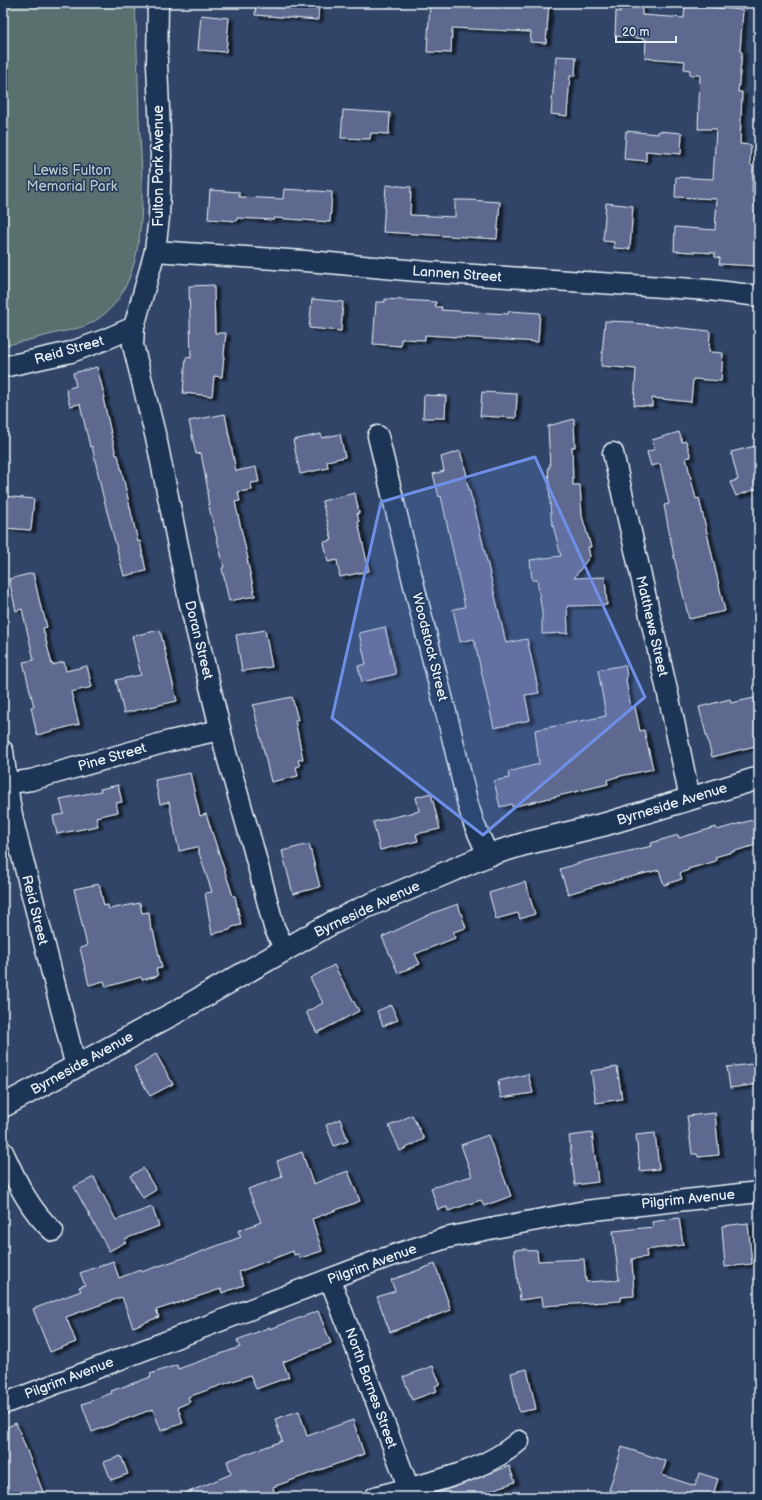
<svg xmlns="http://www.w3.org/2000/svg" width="762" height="1500" viewBox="0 0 762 1500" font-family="'Balsamiq Sans',sans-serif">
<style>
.green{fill:#58716e;stroke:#a0b1b3}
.building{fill:#5e6990;stroke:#e8f1f8;filter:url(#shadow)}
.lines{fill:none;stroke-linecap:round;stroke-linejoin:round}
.minor-casing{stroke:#e8f1f8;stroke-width:23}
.tertiary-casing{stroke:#e8f1f8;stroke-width:25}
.minor{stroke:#1d3557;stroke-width:20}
.tertiary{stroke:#1d3557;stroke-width:22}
.marked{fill:#6e8fe5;fill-opacity:0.2;stroke:#6e8fe5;stroke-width:3;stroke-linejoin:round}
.labels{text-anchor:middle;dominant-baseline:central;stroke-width:3;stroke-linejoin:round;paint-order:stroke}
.street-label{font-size:14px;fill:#e8f1f8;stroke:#1d3557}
.park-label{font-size:14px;fill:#b6c4c8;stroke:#1d3557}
</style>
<defs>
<filter id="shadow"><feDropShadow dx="4.5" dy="2.5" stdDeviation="1" flood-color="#0009"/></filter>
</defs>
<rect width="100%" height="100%" fill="#304568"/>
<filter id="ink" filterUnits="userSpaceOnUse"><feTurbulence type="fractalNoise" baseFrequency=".025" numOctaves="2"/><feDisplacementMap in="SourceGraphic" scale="8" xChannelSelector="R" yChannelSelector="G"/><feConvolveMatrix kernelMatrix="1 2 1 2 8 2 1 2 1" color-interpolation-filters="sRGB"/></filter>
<g filter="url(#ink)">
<path class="green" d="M 3,3 L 135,3 C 137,41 138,80 139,118 C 142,176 154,285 96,320 C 85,328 70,330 56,333 C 38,338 21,342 3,346 Z"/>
<g class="building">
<polygon points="256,3 319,3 318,20 255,15"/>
<polygon points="430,3 473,6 473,3 549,4 546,43 530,42 531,32 452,28 451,53 427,52"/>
<polygon points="621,3 642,5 642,15 684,18 685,5 743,10 740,51 742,52 738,92 742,92 740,144 751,145 750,163 753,167 752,193 758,194 754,235 759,235 759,246 756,266 719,264 720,258 715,257 715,253 674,251 675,227 715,230 717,199 675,197 676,177 713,179 716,129 698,129 700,75 690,75 690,70 684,69 685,61 645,58 646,39 615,36 616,11 620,12"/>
<polygon points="201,15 229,18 226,52 198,50"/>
<polygon points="556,56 576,57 575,76 570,76 567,116 551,114"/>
<polygon points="343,110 390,113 389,134 371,133 370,139 341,138"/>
<polygon points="626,131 658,134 658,131 682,133 681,154 646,151 646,161 624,159"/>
<polygon points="386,185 411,187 410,215 455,217 455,200 468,200 500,202 497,239 383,232"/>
<polygon points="284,189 332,192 330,222 274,218 274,220 237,218 237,221 208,219 210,190 239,192 239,197 283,199"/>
<polygon points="606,203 633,206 630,249 614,248 614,242 603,241"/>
<polygon points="214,285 215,333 226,333 222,377 214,376 212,396 183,393 186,357 191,358 189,286"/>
<polygon points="312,299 343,302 341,331 309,328"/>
<polygon points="385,299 436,302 435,307 442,307 441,310 508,314 509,311 540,313 538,342 425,335 425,340 401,339 401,346 373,344 376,302 385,302"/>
<polygon points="605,321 633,322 633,323 710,331 709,352 723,353 721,381 693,379 691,402 652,398 652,406 634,405 636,369 601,366"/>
<polygon points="97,367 105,398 103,398 116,455 118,455 138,542 140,541 146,571 124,576 102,492 92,446 90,447 80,404 70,406 66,389 76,386 73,373"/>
<polygon points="482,392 517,394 516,418 480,416"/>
<polygon points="424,395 446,396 445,418 423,418"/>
<polygon points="225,414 236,471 256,467 259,482 251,483 252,490 238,492 240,501 235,502 248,559 247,559 255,596 229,601 222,568 224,567 209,507 207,492 208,491 201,453 196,454 189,421"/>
<polygon points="574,419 575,447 572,447 573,485 580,485 582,516 591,547 588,547 590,556 574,578 605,577 607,605 567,606 568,633 542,634 542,612 537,580 532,580 530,560 561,556 551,518 548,467 550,467 548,426"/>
<polygon points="679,432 682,442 686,441 691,457 686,458 696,499 699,498 725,611 689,619 674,557 664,505 669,504 660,464 651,466 647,452 655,449 652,440"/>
<polygon points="321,434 322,438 340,434 345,457 327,461 328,468 300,474 293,440"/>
<polygon points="759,445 759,488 736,496 730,482 738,480 731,452"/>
<polygon points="460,451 467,475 465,475 475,510 506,643 527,639 539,693 525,695 530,720 494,728 474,639 460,642 453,609 465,607 441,496 439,497 433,474 444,471 441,457"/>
<polygon points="355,493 359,513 357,513 359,522 358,522 369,571 340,577 337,560 328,562 324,542 332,540 322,501"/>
<polygon points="3,496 34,499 31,530 3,528"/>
<polygon points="33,573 42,612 43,612 47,627 43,628 52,665 64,662 66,671 87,666 92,687 71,692 79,724 37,735 31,707 34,707 23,662 34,660 22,609 16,611 9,579"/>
<polygon points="385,627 396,674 362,682 358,666 366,664 359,633"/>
<polygon points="160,630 177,701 124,713 116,680 141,675 132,636"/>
<polygon points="265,630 272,667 242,671 236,635"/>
<polygon points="625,665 627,676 626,681 631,708 635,707 640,731 644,730 653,769 616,777 607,780 608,784 512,807 512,804 500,807 494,781 509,778 508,772 539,764 535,730 606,716 598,670"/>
<polygon points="292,697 298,720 295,720 303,759 298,760 300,766 296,767 298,776 271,782 253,705"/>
<polygon points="759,697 759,745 712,757 699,707 730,699 731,703"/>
<polygon points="190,773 200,816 206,814 233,896 235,896 241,925 232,927 230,930 212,934 205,893 212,892 197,847 179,851 169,802 160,804 155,780"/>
<polygon points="118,785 122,802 116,803 118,812 96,817 98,826 57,834 53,816 64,814 60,799 101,791 100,789"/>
<polygon points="431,793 440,829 416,834 418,841 380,850 373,822 419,811 416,797"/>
<polygon points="759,818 759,844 715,857 716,861 688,869 689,870 680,873 682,879 664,885 659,870 605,883 568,894 560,869 586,861 652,846 651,843 678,835 679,838 716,827 717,830"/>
<polygon points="309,844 320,887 293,894 282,851"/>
<polygon points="525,882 535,914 520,919 518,913 496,919 489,893"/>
<polygon points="99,884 104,906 108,905 109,909 140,903 142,913 149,912 151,931 153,930 162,968 156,969 158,976 142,980 141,977 106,987 104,981 89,985 80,948 87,946 74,889"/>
<polygon points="458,904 466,928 453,932 455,938 415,954 420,964 398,973 382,937 433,913"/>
<polygon points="334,965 359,1011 317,1033 306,1012 323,1003 310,978"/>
<polygon points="391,1005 398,1020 383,1026 377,1011"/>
<polygon points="156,1054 173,1084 150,1096 134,1067"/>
<polygon points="759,1063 759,1084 730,1088 727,1067"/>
<polygon points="617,1067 622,1099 596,1103 591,1071"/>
<polygon points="528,1074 533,1093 501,1098 498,1081"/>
<polygon points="715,1113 719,1155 698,1157 697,1154 692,1154 687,1116"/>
<polygon points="412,1115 424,1139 400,1151 389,1126"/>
<polygon points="340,1119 348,1141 334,1146 326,1125"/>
<polygon points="592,1133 598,1182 575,1185 569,1136"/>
<polygon points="655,1133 659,1169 640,1171 636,1135"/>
<polygon points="488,1135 511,1196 484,1206 481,1200 448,1211 447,1207 438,1210 431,1188 472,1176 461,1145"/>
<polygon points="302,1152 313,1184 348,1171 360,1201 312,1219 322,1251 300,1258 299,1254 294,1255 293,1251 239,1272 244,1285 222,1293 221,1289 156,1310 159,1317 133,1327 122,1297 66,1317 76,1342 50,1352 33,1309 81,1291 79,1287 85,1285 80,1273 113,1261 119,1278 140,1270 141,1272 195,1254 241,1237 238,1231 261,1222 248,1189 282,1177 277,1161"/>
<polygon points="143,1168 156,1190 143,1198 130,1176"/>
<polygon points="94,1177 116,1220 152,1207 159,1226 125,1239 126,1242 109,1251 74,1187"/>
<polygon points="679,1218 683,1245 646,1250 647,1257 632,1259 634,1296 621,1297 621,1301 543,1306 542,1297 520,1300 514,1250 525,1249 529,1251 537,1250 538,1261 584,1259 586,1282 619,1280 613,1231 653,1227 652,1222"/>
<polygon points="748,1223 752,1264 725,1267 722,1226"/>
<polygon points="435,1264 451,1310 390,1332 377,1297 395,1291 391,1280"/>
<polygon points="318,1311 331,1343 283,1362 289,1377 256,1389 250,1375 188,1397 190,1402 178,1407 183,1423 161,1431 153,1409 92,1432 82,1404 112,1393 111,1391 151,1377 150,1374 177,1365 178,1369 240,1347 237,1340 270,1327 270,1329"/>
<polygon points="433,1366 440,1384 435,1386 437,1391 412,1400 403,1377"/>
<polygon points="527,1369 536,1409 519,1412 511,1373"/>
<polygon points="299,1411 307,1436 353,1420 364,1454 273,1487 274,1491 257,1497 177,1497 231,1474 227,1461 282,1441 275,1419"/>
<polygon points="16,1423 25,1446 45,1497 3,1497 3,1429"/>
<polygon points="622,1447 666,1461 662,1475 695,1486 699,1473 718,1479 714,1492 720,1494 720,1497 630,1497 609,1490"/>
<polygon points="121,1456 128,1474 111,1480 104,1462"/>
<polygon points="509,1466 515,1482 481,1494 482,1497 426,1497 426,1496 455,1487"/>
</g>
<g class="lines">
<defs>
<g id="minor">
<polyline points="158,3 157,64 161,155 159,217 155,251 134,327 133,345 157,442 189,600 226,753 253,847 274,927 285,950"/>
<polyline points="155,251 319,262 428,272 709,290 759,296"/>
<polyline points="3,367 71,352 104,340 134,327"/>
<polyline points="378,436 416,594 450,728 468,805 474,824 488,855"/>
<polyline points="613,453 672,712 690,799"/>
<polyline points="3,751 10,805 15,829 76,1067"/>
<polyline points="3,784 31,780 170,741 220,730"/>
<path d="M 3,1152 C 16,1180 29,1210 53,1231"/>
<polyline points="330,1279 412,1497"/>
<polyline points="3,1404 379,1260 446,1238 494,1228 585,1211 759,1192"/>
<path d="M 375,1497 C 422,1484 482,1474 519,1441"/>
</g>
<polyline id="tertiary" points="3,1106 178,1011 332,923 363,908 488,855 524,844 606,824 759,778"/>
</defs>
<use href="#minor" class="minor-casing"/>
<use href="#tertiary" class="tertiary-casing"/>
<use href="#minor" class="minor"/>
<use href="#tertiary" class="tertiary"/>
</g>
</g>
<path class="marked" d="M 535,457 L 645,697 L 483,835 L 332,718 L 381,502 Z"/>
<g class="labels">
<g class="street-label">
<text transform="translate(158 166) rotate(-90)">Fulton Park Avenue</text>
<text transform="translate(457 274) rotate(4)">Lannen Street</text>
<text transform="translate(69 350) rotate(-16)">Reid Street</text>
<text transform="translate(652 626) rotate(77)">Matthews Street</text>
<text transform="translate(199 640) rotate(76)">Doran Street</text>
<text transform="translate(430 647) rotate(76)">Woodstock Street</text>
<text transform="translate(112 757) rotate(-16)">Pine Street</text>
<text transform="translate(672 804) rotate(-17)">Byrneside Avenue</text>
<text transform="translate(367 909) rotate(-25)">Byrneside Avenue</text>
<text transform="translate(35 910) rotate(76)">Reid Street</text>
<text transform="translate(82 1063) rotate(-29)">Byrneside Avenue</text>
<text transform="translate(688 1199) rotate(-6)">Pilgrim Avenue</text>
<text transform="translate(372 1264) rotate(-20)">Pilgrim Avenue</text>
<text transform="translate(69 1378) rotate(-21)">Pilgrim Avenue</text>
<text transform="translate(371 1388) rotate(70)">North Barnes Street</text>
</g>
<g class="park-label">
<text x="72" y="170">Lewis Fulton<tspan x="72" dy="16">Memorial Park</tspan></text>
</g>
</g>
<rect width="762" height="1500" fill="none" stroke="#1d3557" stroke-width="16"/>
<rect x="8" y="8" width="746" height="1484" fill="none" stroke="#e8f1f8" stroke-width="1.5" filter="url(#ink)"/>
<path d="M616 36v6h60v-6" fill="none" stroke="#e8f1f8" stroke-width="2"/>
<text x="622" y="36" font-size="12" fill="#e8f1f8" stroke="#1d3557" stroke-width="3" paint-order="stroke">20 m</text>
</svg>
